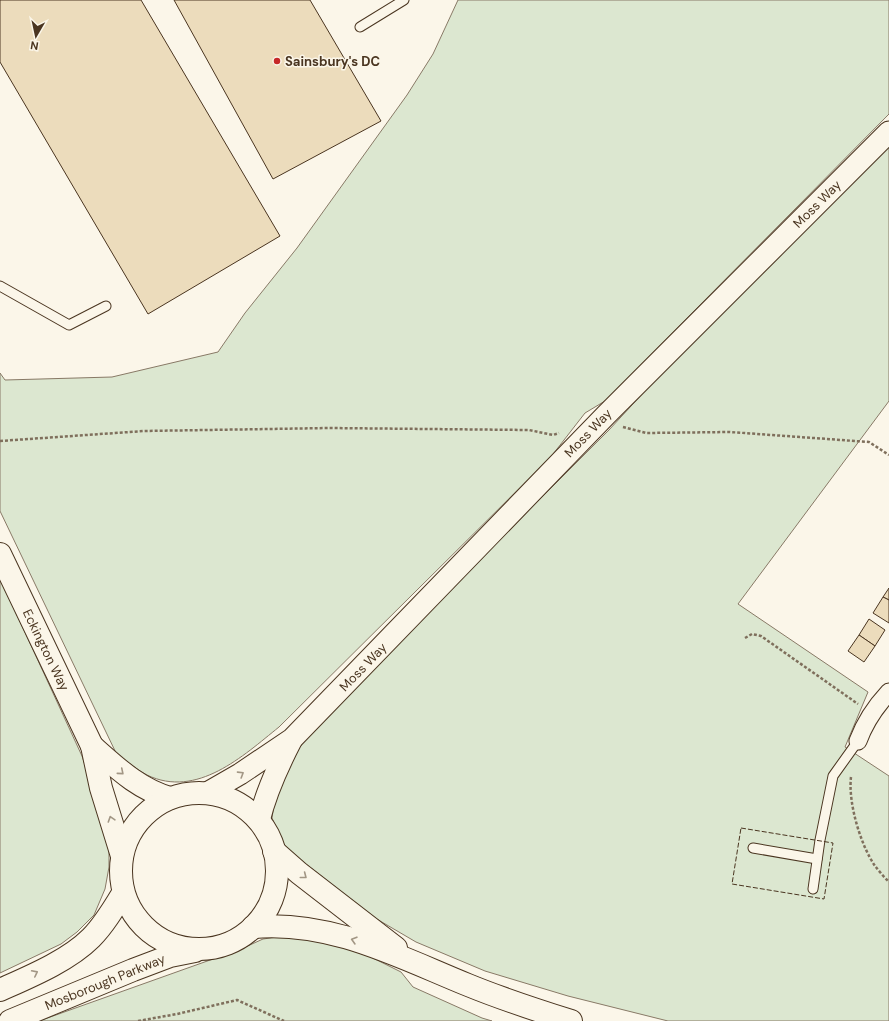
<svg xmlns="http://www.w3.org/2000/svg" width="889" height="1021" viewBox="0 0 889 1021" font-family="'DM Sans',sans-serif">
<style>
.green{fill:#dce7d0;stroke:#887966}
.building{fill:#ecdcbc;stroke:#4a3520}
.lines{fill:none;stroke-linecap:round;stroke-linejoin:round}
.service-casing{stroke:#4a3520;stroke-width:11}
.minor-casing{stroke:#4a3520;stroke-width:19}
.tertiary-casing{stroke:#4a3520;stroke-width:23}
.secondary-casing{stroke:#4a3520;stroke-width:24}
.trunk-casing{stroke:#4a3520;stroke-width:24}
.path{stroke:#7f6f5c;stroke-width:2.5;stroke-dasharray:3 2;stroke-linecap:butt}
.service{stroke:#fbf6e9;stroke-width:9}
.minor{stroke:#fbf6e9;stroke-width:17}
.tertiary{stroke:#fbf6e9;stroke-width:21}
.secondary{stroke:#fbf6e9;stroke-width:22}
.trunk{stroke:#fbf6e9;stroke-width:22}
.fence{stroke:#4a3520;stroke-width:1;stroke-dasharray:5 2;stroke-linecap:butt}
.oneway{stroke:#a29684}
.poi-dot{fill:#c62828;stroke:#fbf6e9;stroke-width:1.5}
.labels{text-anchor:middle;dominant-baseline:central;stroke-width:3;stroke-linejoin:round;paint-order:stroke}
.poi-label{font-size:13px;font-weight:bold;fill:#4a3520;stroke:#fbf6e9;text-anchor:start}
.street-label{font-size:13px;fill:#4a3520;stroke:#fbf6e9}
</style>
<rect width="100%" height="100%" fill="#fbf6e9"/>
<g class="green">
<path d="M 458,0 L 889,0 L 889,114 L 605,401 L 585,413 L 550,458 L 279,727 C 243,756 197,799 147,775 C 137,770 127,761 117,755 L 0,511 L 0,373 L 5,380 L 112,377 L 218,352 L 245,313 L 297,248 L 407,95 L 433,54 Z"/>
<polygon points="889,142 889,401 738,604 868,692 845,747 889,776 889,1021 668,1021 568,996 485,971 416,942 375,918 284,847 272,818 274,804 281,773 305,739 535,504 609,430 721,308"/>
<polygon points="0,578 82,756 109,838 109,867 105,889 94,915 77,932 61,944 0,973"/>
<polygon points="292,935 353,948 401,972 413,987 482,1018 492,1021 39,1021 241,949 263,939"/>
</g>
<g class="building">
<polygon points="0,0 141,0 280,236 148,314 0,62"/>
<polygon points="174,0 310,0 381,121 273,179"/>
<polygon points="889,588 889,600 883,597"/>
<polygon points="883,597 889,600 889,623 873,613"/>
<polygon points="869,619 885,630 875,646 859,635"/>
<polygon points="859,635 875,646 864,662 848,651"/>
</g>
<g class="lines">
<defs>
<g id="service">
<polyline points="360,27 404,0"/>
<polyline points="0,286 69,325 106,306"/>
<polyline points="753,848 817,859"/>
<polyline points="813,889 820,840 833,776 858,741"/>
</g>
<path id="minor" d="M 858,741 C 865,722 875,707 889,692"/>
<g id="tertiary">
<polyline points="207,793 240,774 292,739 606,415 889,132"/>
<path d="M 259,821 C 266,792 277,768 291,741"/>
</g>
<g id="secondary">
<polyline points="0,554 92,746 101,788 122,856"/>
<path d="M 92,746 C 116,767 138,789 170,798"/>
</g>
<g id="trunk">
<circle cx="199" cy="871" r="78"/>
<polyline points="274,851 299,873 396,948"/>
<path d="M 253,927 C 331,920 399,957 468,985 C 502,999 536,1010 571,1021"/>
<path d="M 0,990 C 29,977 68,961 91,938 C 104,925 114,908 123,893"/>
<polyline points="10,1021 133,970 170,956 195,951"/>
</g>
</defs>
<use href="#service" class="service-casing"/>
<use href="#minor" class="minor-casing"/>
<use href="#tertiary" class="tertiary-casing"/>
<use href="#secondary" class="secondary-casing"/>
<use href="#trunk" class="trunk-casing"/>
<g class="path">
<polyline points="623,427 646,433 730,432 869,442 889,455"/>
<polyline points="0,441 144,431 330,428 529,430 553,435 559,433"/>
<polyline points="745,638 752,634 761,636 858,704"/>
<path d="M 851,777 C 848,802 860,844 875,866 C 879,871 884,877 889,882"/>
<polyline points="138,1021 177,1014 237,1000 284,1021"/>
</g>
<use href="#service" class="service"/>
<use href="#minor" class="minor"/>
<use href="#tertiary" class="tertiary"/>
<use href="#secondary" class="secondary"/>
<use href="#trunk" class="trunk"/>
<polygon class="fence" points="741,828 833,843 824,899 732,884"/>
</g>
<defs><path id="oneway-chevron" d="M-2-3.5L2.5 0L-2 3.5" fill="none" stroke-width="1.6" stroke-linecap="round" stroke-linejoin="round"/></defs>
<g class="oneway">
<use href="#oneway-chevron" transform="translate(121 772) rotate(40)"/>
<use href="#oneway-chevron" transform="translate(241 774) rotate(-32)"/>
<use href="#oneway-chevron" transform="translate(111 819) rotate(-108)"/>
<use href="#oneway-chevron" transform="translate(304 876) rotate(38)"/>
<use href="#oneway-chevron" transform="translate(354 940) rotate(-164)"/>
<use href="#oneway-chevron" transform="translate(35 973) rotate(-27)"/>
</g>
<circle class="poi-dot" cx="277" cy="61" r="4"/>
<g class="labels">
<g class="poi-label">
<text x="285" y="61">Sainsbury's DC</text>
</g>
<g class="street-label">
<text transform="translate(817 204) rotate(-45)">Moss Way</text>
<text transform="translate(588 433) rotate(-46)">Moss Way</text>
<text transform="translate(46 650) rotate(64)">Eckington Way</text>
<text transform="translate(363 667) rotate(-46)">Moss Way</text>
<text transform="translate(105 982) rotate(-22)">Mosborough Parkway</text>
</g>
</g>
<g transform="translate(36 36) rotate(189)" stroke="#fbf6e9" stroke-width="3" paint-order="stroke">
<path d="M0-3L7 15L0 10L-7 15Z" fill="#4a3520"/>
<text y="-6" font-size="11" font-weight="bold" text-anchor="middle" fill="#4a3520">N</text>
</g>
</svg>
